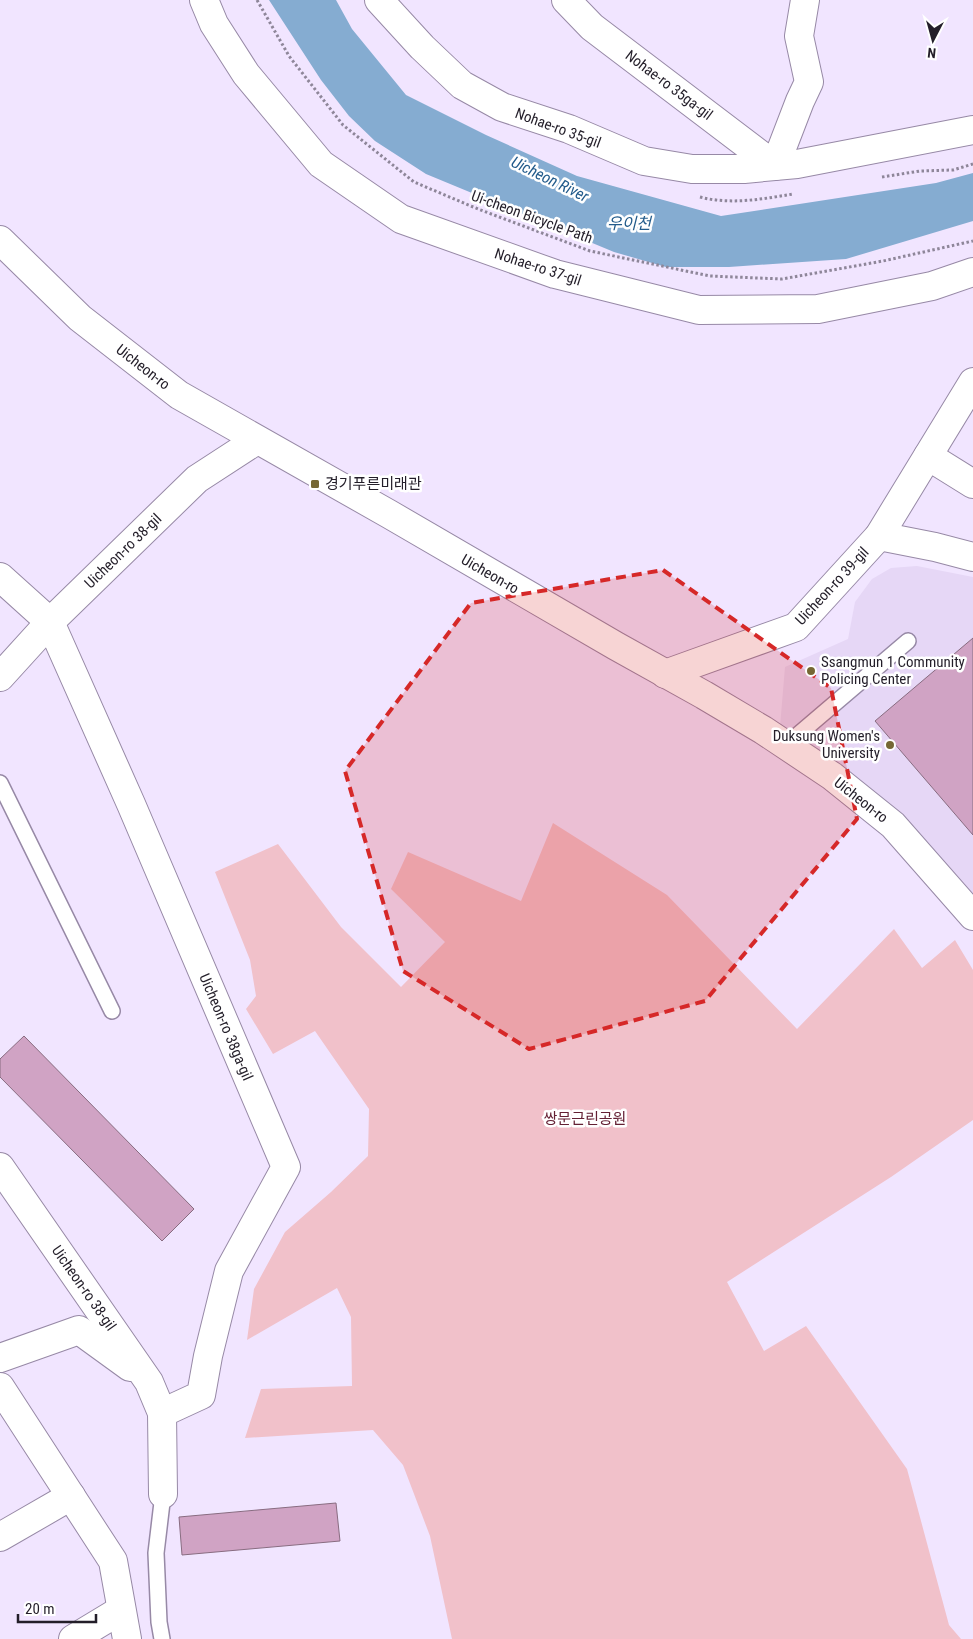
<svg xmlns="http://www.w3.org/2000/svg" width="973" height="1639" viewBox="0 0 973 1639" font-family="'Roboto Condensed','Noto Sans KR',sans-serif">
<style>
.built{fill:#e6d7f6}
.green{fill:#f1c1ca}
.water{fill:#85acd1}
.building{fill:#d0a3c4;stroke:#886c80}
.lines{fill:none;stroke-linecap:round;stroke-linejoin:round}
.lane-casing{stroke:#9789a6;stroke-width:18}
.street-casing{stroke:#9789a6;stroke-width:30}
.secondary-casing{stroke:#9789a6;stroke-width:30}
.path{stroke:#8e8699;stroke-width:3;stroke-dasharray:2.5 2.5;stroke-linecap:butt}
.lane{stroke:#fff;stroke-width:15}
.street{stroke:#fff;stroke-width:28}
.secondary{stroke:#fff;stroke-width:28}
.marked{fill:#d62828;fill-opacity:0.2;stroke:#d62828;stroke-width:4;stroke-dasharray:10 6;stroke-linejoin:round}
.poi-dot{fill:#756734;stroke:#fff;stroke-width:2}
.labels{text-anchor:middle;dominant-baseline:central;stroke-width:5;stroke-linejoin:round;paint-order:stroke}
.street-label{font-size:15px;fill:#231e29;stroke:#fff}
.poi-label{font-size:15px;fill:#231e29;stroke:#fff;text-anchor:start}
.park-label{font-size:15px;fill:#642034;stroke:#fff}
.water-label{font-size:16px;font-style:italic;fill:#225b8b;stroke:#fff}
</style>
<rect width="100%" height="100%" fill="#f1e5ff"/>
<polygon class="built" points="917,566 973,577 973,896 948,866 890,809 780,727 785,667 848,639 855,602 872,579 891,568"/>
<polygon class="green" points="553,823 667,895 797,1029 894,929 922,968 955,940 973,970 973,1120 891,1177 727,1282 764,1351 806,1326 907,1469 949,1625 961,1639 452,1639 430,1536 403,1465 373,1430 245,1438 261,1389 352,1386 351,1317 337,1288 247,1340 254,1289 285,1232 331,1192 368,1156 369,1109 315,1031 273,1054 246,1009 256,996 250,960 215,872 278,844 341,927 401,987 445,942 391,889 408,852 521,901"/>
<polygon class="water" points="269,0 336,0 352,29 406,95 486,135 577,176 721,216 936,183 973,173 973,221 846,259 729,267 666,267 614,252 426,174 375,141 349,116 321,80"/>
<g class="building">
<polygon points="973,638 973,835 875,721"/>
<polygon points="24,1036 194,1209 162,1241 0,1077 0,1059"/>
<polygon points="336,1503 340,1541 182,1555 179,1517"/>
</g>
<g class="lines">
<defs>
<g id="lane">
<polyline points="786,745 908,641"/>
<polyline points="0,783 112,1011"/>
<polyline points="162,1639 159,1622 156,1553 163,1494"/>
</g>
<g id="street">
<polyline points="204,0 214,24 246,74 321,164 401,219 555,274 699,310 818,309 932,286 973,272"/>
<polyline points="379,0 422,47 462,85 502,107 569,129 644,161 692,169 744,169 797,164 973,130"/>
<polyline points="566,0 592,27 775,166 800,101 809,82 799,36 805,0"/>
<polyline points="928,456 973,484"/>
<polyline points="879,536 935,547 973,557"/>
<polyline points="0,577 50,622 131,804 286,1167 229,1271 208,1356 201,1395 162,1413"/>
<polyline points="665,674 796,627 879,536 973,382"/>
<polyline points="0,677 50,622 197,479 257,440"/>
<polyline points="0,1167 149,1382 162,1413 163,1494"/>
<polyline points="0,1358 79,1330 130,1367"/>
<polyline points="0,1387 113,1561 127,1639"/>
<polyline points="0,1537 71,1496"/>
<polyline points="73,1639 121,1610"/>
</g>
<polyline id="secondary" points="0,240 80,318 179,395 389,514 616,646 704,695 763,730 832,776 893,825 973,916"/>
</defs>
<use href="#lane" class="lane-casing"/>
<use href="#street" class="street-casing"/>
<use href="#secondary" class="secondary-casing"/>
<g class="path">
<polyline points="257,0 289,56 343,125 414,182 478,209 590,251 710,276 782,279 883,261 973,241"/>
<polyline points="882,177 920,171 953,170 973,164"/>
<path d="M 700,197 C 730,205 763,199 793,194"/>
</g>
<use href="#lane" class="lane"/>
<use href="#street" class="street"/>
<use href="#secondary" class="secondary"/>
</g>
<path class="marked" d="M 663,570 L 831,688 L 857,819 L 705,1001 L 529,1049 L 403,971 L 345,771 L 471,603 Z"/>
<g class="poi-dot">
<rect x="310" y="479" width="10" height="10" rx="2.5"/>
<circle cx="811" cy="671" r="5"/>
<circle cx="890" cy="745" r="5"/>
</g>
<g class="labels">
<g class="street-label">
<text transform="translate(669 85) rotate(37)">Nohae-ro 35ga-gil</text>
<text transform="translate(558 128) rotate(20)">Nohae-ro 35-gil</text>
<text transform="translate(532 217) rotate(20)">Ui-cheon Bicycle Path</text>
<text transform="translate(538 267) rotate(18)">Nohae-ro 37-gil</text>
<text transform="translate(143 367) rotate(38)">Uicheon-ro</text>
<text transform="translate(123 551) rotate(-44)">Uicheon-ro 38-gil</text>
<text transform="translate(490 574) rotate(30)">Uicheon-ro</text>
<text transform="translate(832 586) rotate(-47)">Uicheon-ro 39-gil</text>
<text transform="translate(861 800) rotate(38)">Uicheon-ro</text>
<text transform="translate(226 1027) rotate(67)">Uicheon-ro 38ga-gil</text>
<text transform="translate(84 1288) rotate(55)">Uicheon-ro 38-gil</text>
</g>
<g class="poi-label">
<text x="325" y="484">경기푸른미래관</text>
<text x="821" y="662">Ssangmun 1 Community<tspan x="821" dy="17">Policing Center</tspan></text>
<text x="880" y="736" text-anchor="end">Duksung Women's<tspan x="880" dy="17">University</tspan></text>
</g>
<g class="park-label">
<text x="585" y="1119">쌍문근린공원</text>
</g>
<g class="water-label">
<text transform="translate(550 179) rotate(26)">Uicheon River</text>
<text x="629" y="223">우이천</text>
</g>
</g>
<g transform="translate(933 40) rotate(186)" stroke="#ffffff" stroke-width="4" paint-order="stroke">
<path d="M0-4L9 19L0 12L-9 19Z" fill="#231e29"/>
<text y="-8" font-size="14" font-weight="bold" text-anchor="middle" fill="#231e29">N</text>
</g>
<path d="M18 1614v8h78v-8" fill="none" stroke="#231e29" stroke-width="2.5"/>
<text x="25" y="1614" font-size="15" fill="#231e29" stroke="#ffffff" stroke-width="4" paint-order="stroke">20 m</text>
</svg>
